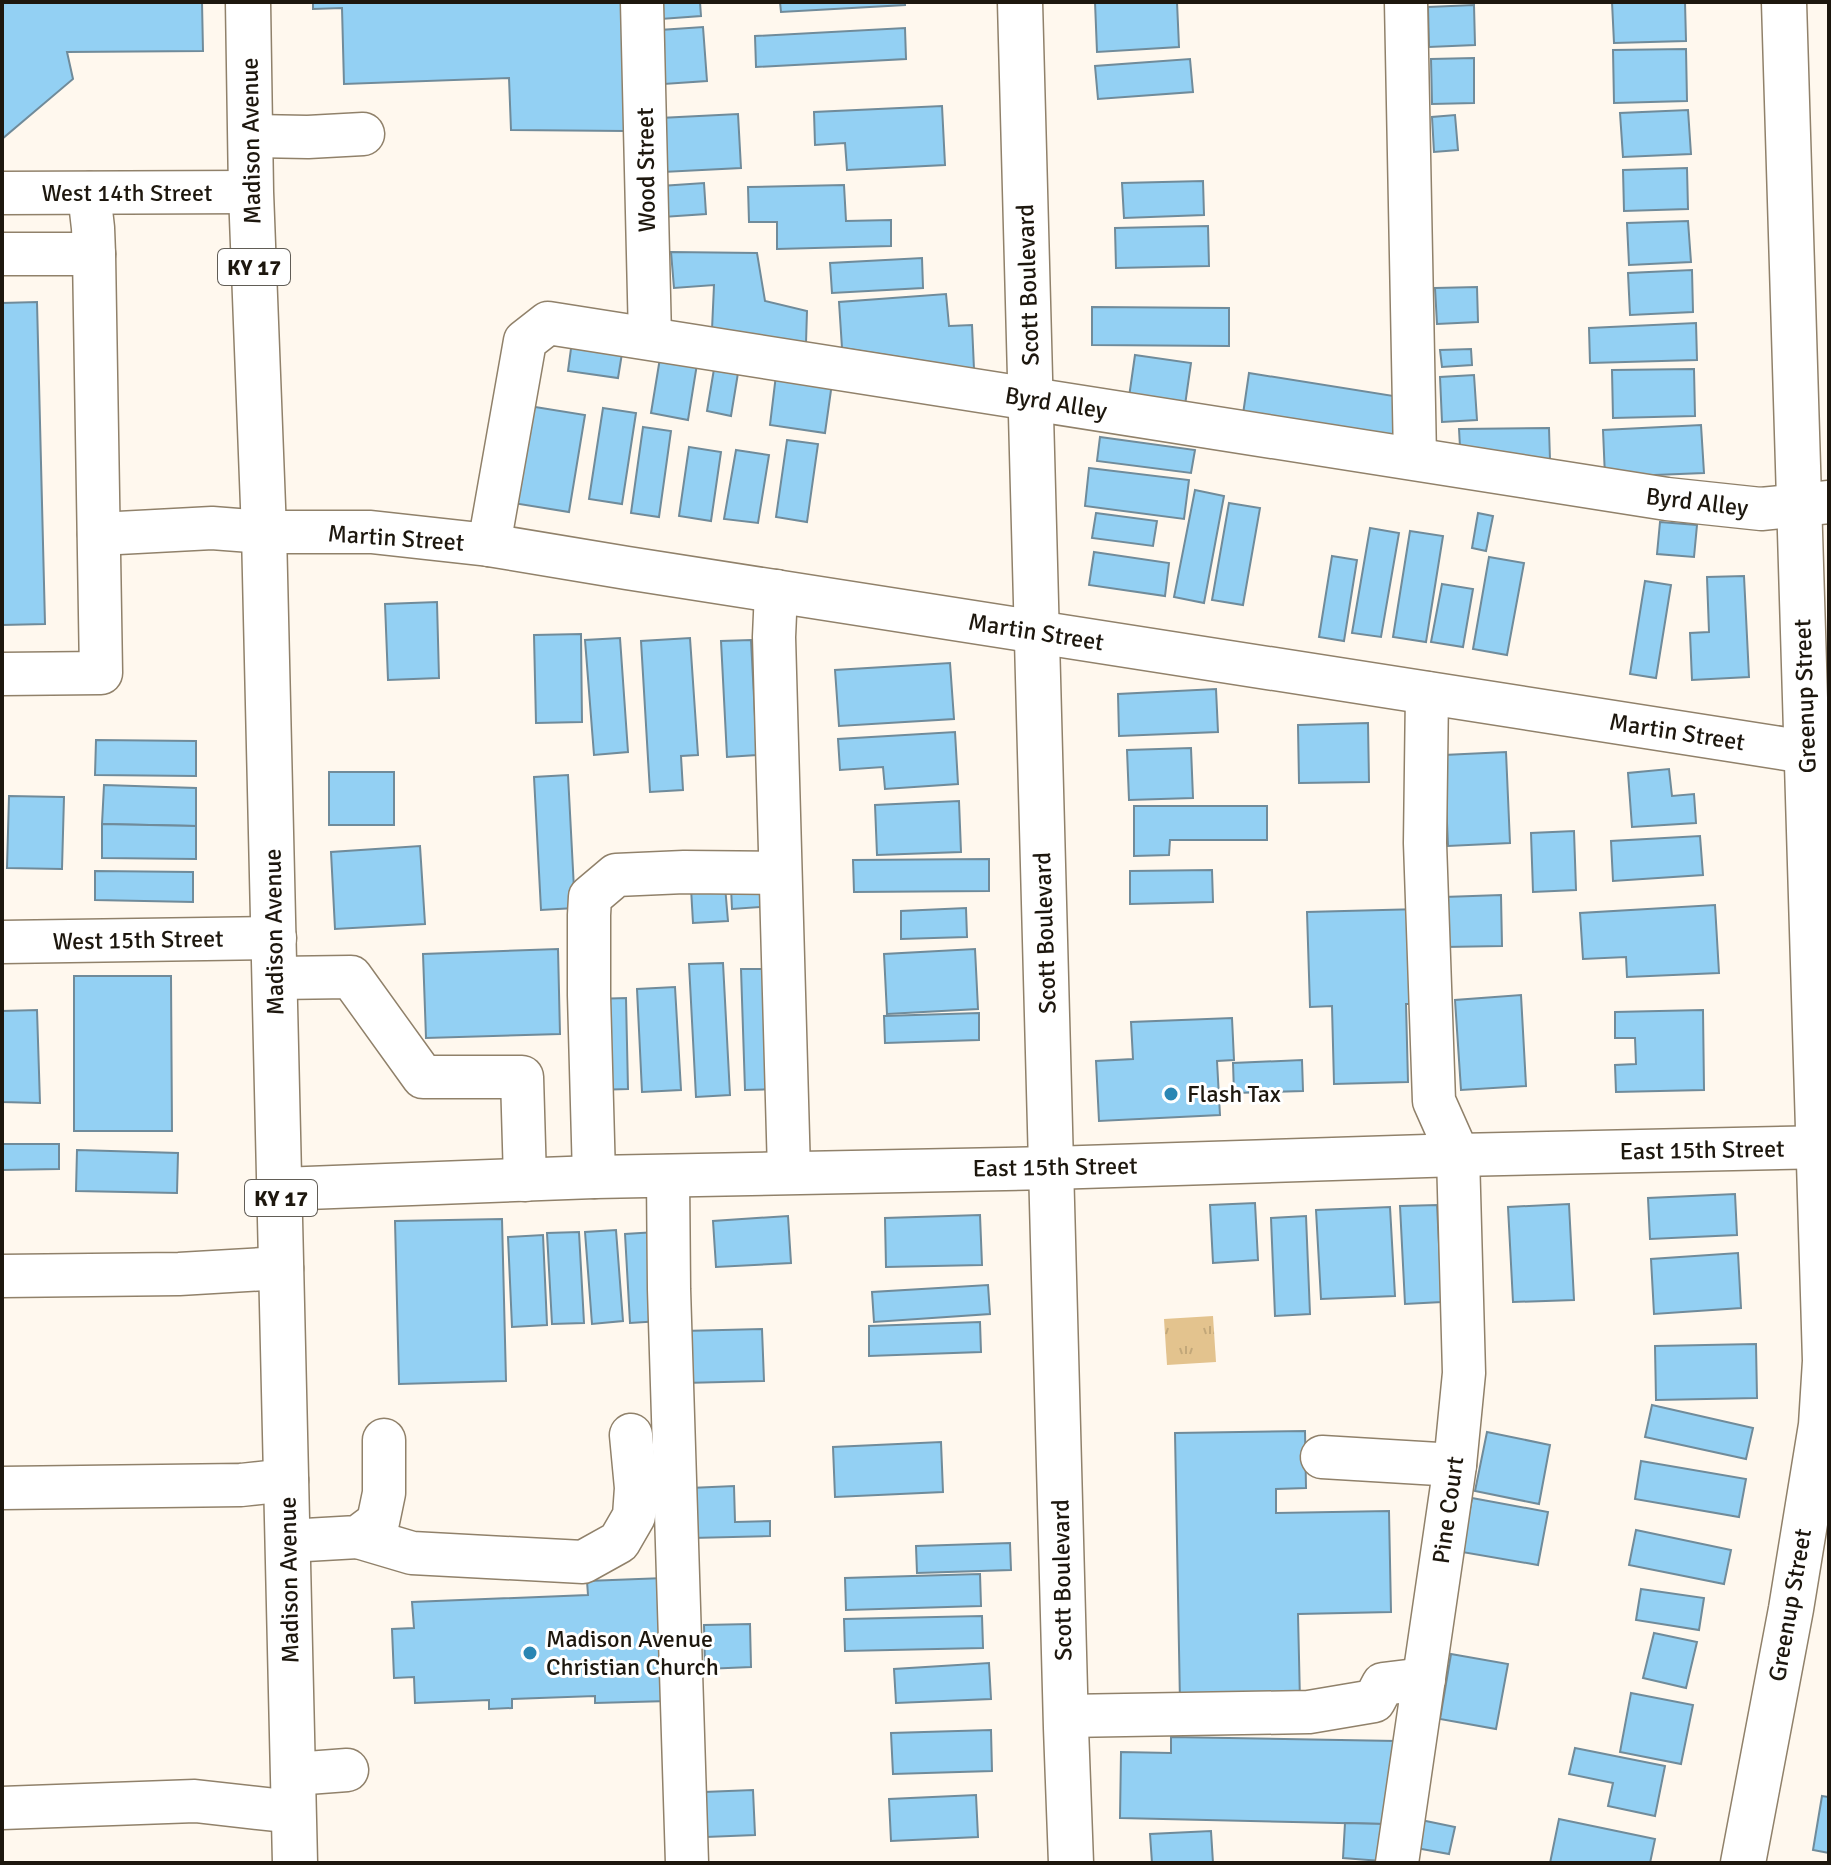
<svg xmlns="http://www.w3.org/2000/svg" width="1831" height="1865" viewBox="0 0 1831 1865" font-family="Signika,sans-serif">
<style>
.park{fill:url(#park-tufts)}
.building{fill:#93d0f3;stroke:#708b9a;stroke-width:2}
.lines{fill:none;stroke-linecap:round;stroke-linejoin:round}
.minor-casing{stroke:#90816a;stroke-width:45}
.major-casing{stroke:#90816a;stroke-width:47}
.minor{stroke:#fff;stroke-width:42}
.major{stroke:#fff;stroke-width:44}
.poi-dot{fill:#2a86b3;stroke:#fff;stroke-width:3}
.labels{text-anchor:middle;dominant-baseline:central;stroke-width:6;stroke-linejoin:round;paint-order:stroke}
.shield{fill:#fff;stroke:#615d56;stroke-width:2}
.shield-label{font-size:22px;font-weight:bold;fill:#1d170e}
.street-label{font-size:24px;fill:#1d170e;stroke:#fff}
.poi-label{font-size:24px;fill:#1d170e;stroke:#fff;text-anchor:start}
</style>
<defs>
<pattern id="park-tufts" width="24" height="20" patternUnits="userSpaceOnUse" patternTransform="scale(2)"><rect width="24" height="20" fill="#e3c38e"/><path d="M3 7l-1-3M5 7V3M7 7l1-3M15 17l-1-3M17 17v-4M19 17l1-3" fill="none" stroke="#c2a779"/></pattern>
</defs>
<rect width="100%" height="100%" fill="#fff8ee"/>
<polygon class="park" points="1213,1316 1216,1362 1167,1365 1164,1319"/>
<g class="building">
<polygon points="2,2 202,2 203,51 67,52 73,79 2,139"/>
<polygon points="313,2 624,2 625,131 511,130 509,78 344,84 342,8 313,9"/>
<polygon points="660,2 700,2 701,16 661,19"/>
<polygon points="780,2 905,2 905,5 781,12"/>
<polygon points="1095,2 1177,2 1179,47 1097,52"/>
<polygon points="1612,2 1685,2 1686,41 1614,43"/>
<polygon points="1474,5 1475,45 1429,47 1428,7"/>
<polygon points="703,27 707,81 664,84 660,30"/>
<polygon points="905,28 906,59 756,67 755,36"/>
<polygon points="1686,49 1687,101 1614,103 1613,50"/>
<polygon points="1474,58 1474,103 1432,104 1431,59"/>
<polygon points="1190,59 1193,92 1098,99 1095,66"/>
<polygon points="942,106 945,165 847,170 845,143 815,145 814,112"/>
<polygon points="1688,110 1691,154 1623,157 1620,113"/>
<polygon points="738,114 741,168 663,172 660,118"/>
<polygon points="1455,115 1458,150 1434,152 1432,117"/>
<polygon points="1687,168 1688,209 1624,211 1623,170"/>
<polygon points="1203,181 1204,215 1124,218 1122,183"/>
<polygon points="704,183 706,214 663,217 661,186"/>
<polygon points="844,185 846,221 891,220 891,246 777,249 777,222 749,222 748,187"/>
<polygon points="1688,221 1691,262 1629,265 1627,223"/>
<polygon points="1208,226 1209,266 1116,268 1115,228"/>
<polygon points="671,252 757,253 765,301 807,311 806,343 712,330 714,285 674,288"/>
<polygon points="922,258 923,288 832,293 830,263"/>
<polygon points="1692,270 1693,312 1630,315 1628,273"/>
<polygon points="1477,287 1478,322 1437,324 1435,288"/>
<polygon points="946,294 949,326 972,325 974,369 842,348 839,302"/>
<polygon points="37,302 45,624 2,625 2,303"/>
<polygon points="1092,307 1229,308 1229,346 1092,345"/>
<polygon points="1696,323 1697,360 1590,363 1589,328"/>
<polygon points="572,341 623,347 618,378 568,371"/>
<polygon points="1471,349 1472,365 1442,367 1440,350"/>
<polygon points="1135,355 1191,363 1185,405 1129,397"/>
<polygon points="660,358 697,364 688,420 651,413"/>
<polygon points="714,369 738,373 731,416 707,411"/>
<polygon points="1694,369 1695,416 1613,418 1612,370"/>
<polygon points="1249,373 1406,398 1399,438 1243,414"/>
<polygon points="776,375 832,383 825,433 770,425"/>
<polygon points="1474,375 1477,420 1442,422 1440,377"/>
<polygon points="529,406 585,415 569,512 513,503"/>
<polygon points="603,408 636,413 622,504 589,499"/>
<polygon points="1701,425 1704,473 1605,477 1603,430"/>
<polygon points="643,427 671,431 659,517 631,513"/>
<polygon points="1549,428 1550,460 1460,447 1459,429"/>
<polygon points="1100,437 1195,450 1191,473 1097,461"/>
<polygon points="787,440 818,444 807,522 776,517"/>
<polygon points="689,447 721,452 711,521 679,516"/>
<polygon points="736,450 769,455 758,523 724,519"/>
<polygon points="1089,468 1189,480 1184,519 1085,506"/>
<polygon points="1195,490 1224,496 1204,603 1174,597"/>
<polygon points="1229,503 1260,508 1243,605 1212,600"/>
<polygon points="1096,513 1157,521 1153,546 1092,538"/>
<polygon points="1478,513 1493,516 1486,551 1472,548"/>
<polygon points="1660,522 1697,525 1694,557 1657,554"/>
<polygon points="1370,528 1399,533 1381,637 1352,633"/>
<polygon points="1410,531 1443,536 1426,642 1393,637"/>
<polygon points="1094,552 1169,563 1165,596 1089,585"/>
<polygon points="1332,556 1357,560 1344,641 1319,637"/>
<polygon points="1489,557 1524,563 1507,655 1473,649"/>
<polygon points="1744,576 1749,677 1692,680 1690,633 1709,632 1707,577"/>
<polygon points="1645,581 1671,585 1656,678 1630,674"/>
<polygon points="1442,584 1473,589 1463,647 1431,642"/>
<polygon points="437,602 439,678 388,680 385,604"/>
<polygon points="581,634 582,722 536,723 534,635"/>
<polygon points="620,638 628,752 594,755 585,640"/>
<polygon points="690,638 698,755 681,756 683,790 650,792 641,641"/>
<polygon points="751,640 757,755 727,757 721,641"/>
<polygon points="950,663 954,719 839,726 835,670"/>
<polygon points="1216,689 1218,732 1119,736 1118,694"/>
<polygon points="1368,723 1369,782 1299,783 1298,725"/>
<polygon points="955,732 958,784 885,789 883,767 840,770 838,739"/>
<polygon points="96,740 196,741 196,776 95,775"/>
<polygon points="1191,748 1193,798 1129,800 1127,750"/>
<polygon points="1506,752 1510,843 1448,846 1444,755"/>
<polygon points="1669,769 1672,796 1694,794 1696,823 1632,827 1628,773"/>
<rect x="329" y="772" width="65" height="53"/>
<polygon points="568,775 575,908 541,910 534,777"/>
<polygon points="104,785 196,788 196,826 102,824"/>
<polygon points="9,796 64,797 62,869 7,868"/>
<polygon points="959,801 961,852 877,855 875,805"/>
<polygon points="1134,806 1267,806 1267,840 1170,840 1169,855 1134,856"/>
<polygon points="102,824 196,826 196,859 102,858"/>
<polygon points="1574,831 1576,890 1533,892 1531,833"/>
<polygon points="1700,836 1703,875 1613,881 1611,841"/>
<polygon points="420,846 425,924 335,929 331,852"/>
<polygon points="989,859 989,891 854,892 853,860"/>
<polygon points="1212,870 1213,902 1130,904 1130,871"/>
<polygon points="95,871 193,872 193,902 95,900"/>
<polygon points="775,885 776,906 732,909 731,888"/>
<polygon points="725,886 728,921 693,923 691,888"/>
<polygon points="1501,895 1502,946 1445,947 1444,897"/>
<polygon points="1715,905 1719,973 1627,977 1626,957 1583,959 1580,913"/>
<polygon points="966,908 967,937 901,939 901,911"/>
<polygon points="1420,909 1422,1004 1406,1004 1408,1082 1334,1084 1332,1006 1310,1007 1307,912"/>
<polygon points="558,949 560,1034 426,1038 423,954"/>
<polygon points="975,949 978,1009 887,1014 884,954"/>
<polygon points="723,963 730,1095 696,1097 689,964"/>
<polygon points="741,969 772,969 776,1089 745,1090"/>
<polygon points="74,976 171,976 172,1131 74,1131"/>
<polygon points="675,987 681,1090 642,1092 637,989"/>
<polygon points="1521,995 1526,1086 1461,1090 1455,1000"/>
<polygon points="626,998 628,1089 596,1090 594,999"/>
<polygon points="37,1010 40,1103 2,1102 2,1011"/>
<polygon points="1703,1010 1704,1090 1616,1092 1615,1065 1636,1064 1635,1038 1615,1038 1615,1012"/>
<polygon points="979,1013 979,1040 885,1043 884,1016"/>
<polygon points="1232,1018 1234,1060 1217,1061 1220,1115 1099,1121 1096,1061 1133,1059 1131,1022"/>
<polygon points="1302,1060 1303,1091 1234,1093 1233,1063"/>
<polygon points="2,1144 59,1144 59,1169 2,1170"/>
<polygon points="77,1150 178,1153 177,1193 76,1191"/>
<polygon points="1735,1194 1737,1235 1650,1239 1648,1198"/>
<polygon points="1255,1203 1258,1260 1213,1263 1210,1205"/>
<polygon points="1569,1204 1574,1300 1513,1302 1508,1207"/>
<polygon points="1437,1205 1442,1302 1405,1304 1400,1206"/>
<polygon points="1390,1207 1395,1296 1321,1299 1316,1210"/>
<polygon points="980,1215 982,1265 886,1267 885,1218"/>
<polygon points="788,1216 791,1263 716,1267 713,1221"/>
<polygon points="1306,1216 1310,1314 1275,1316 1271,1218"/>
<polygon points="502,1219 506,1381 399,1384 395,1221"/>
<polygon points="616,1230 623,1321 592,1324 585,1232"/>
<polygon points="579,1232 584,1323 552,1324 547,1233"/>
<polygon points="656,1232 661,1321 630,1323 625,1234"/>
<polygon points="543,1235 547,1325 512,1327 508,1237"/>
<polygon points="1738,1253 1741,1308 1654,1314 1651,1259"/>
<polygon points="988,1285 990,1314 874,1322 872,1292"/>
<polygon points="980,1322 981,1352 869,1356 869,1326"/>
<polygon points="762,1329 764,1381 684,1383 683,1331"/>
<polygon points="1756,1344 1757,1398 1656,1400 1655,1346"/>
<polygon points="1652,1405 1753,1428 1746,1459 1645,1437"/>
<polygon points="1305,1431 1306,1488 1276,1489 1276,1513 1389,1511 1391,1612 1298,1614 1300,1701 1180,1703 1175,1433"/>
<polygon points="1487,1432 1550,1445 1539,1504 1475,1491"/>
<polygon points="941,1442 943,1492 835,1497 833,1447"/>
<polygon points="1641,1461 1746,1479 1739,1517 1635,1499"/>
<polygon points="734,1486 735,1522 770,1521 770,1536 692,1538 690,1488"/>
<polygon points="1472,1498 1548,1512 1538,1565 1462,1552"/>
<polygon points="1636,1530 1731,1550 1724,1584 1629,1565"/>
<polygon points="1010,1543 1011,1570 917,1573 916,1546"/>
<polygon points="980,1574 981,1606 846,1610 845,1578"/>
<polygon points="664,1578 669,1701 595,1703 595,1696 512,1699 512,1708 489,1709 489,1700 415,1703 414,1677 394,1678 392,1629 414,1628 412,1602 588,1595 587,1581"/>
<polygon points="1641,1589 1704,1598 1699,1630 1636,1620"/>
<polygon points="982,1616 983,1648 845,1651 844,1619"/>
<polygon points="750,1624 751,1667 705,1669 704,1625"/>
<polygon points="1654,1633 1697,1642 1686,1688 1643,1678"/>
<polygon points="1451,1654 1508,1664 1496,1729 1440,1719"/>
<polygon points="989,1663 991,1699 896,1703 894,1669"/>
<polygon points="1631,1693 1693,1705 1681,1764 1620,1752"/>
<polygon points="991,1730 992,1771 893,1774 891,1733"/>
<polygon points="1171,1737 1396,1741 1384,1824 1120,1818 1121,1752 1171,1753"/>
<polygon points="1575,1748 1665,1766 1655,1816 1608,1806 1613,1783 1569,1774"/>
<polygon points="753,1790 755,1835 706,1837 704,1792"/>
<polygon points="976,1795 978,1837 891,1841 889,1799"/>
<polygon points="1822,1796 1829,1797 1829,1853 1813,1850"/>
<polygon points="1559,1819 1655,1839 1650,1863 1550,1863"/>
<polygon points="1421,1820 1455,1827 1449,1854 1416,1848"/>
<polygon points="1345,1823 1384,1824 1381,1861 1343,1858"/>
<polygon points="1211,1831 1213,1863 1152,1863 1150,1834"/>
</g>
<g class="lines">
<defs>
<g id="minor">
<polyline points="642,2 650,338"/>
<polyline points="1406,2 1415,458"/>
<polyline points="250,136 308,137 363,134"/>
<polyline points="2,193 251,192"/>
<polyline points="2,254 94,254"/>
<polyline points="99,534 212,528 264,532 371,532 489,545 627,568 1806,752"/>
<polyline points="489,545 525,341 548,323 1667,499 1761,509 1829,502"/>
<polyline points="776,591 774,637 789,1172"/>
<polyline points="2,674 101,673 94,254 93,228 89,193"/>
<polyline points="2,942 275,938"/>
<polyline points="276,978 351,977 423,1077 522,1077 525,1180"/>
<polyline points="668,1176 669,1289 687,1863"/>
<polyline points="594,1177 589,995 589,915 590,897 616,875 684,872 780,873"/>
<polyline points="281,1189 594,1177 1051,1168 1458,1155 1829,1147"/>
<polyline points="2,1276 179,1274 282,1268"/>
<polyline points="1322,1457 1455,1465"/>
<polyline points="2,1488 241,1485 287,1480"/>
<polyline points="358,1537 412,1553 583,1562 619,1542 634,1516 636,1488 631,1435"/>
<polyline points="288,1541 358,1537 378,1522 384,1493 384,1440"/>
<polyline points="1066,1716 1309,1712 1374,1701 1383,1684 1424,1679"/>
<polyline points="294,1774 347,1770"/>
<polyline points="2,1808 195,1801 294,1812"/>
<polyline points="1397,1863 1455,1465 1464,1373 1458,1155 1434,1101 1425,843 1427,693"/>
</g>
<g id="major">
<polyline points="248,2 251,192 264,532 295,1863"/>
<polyline points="1020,2 1066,1728 1071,1863"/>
<polyline points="1743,1863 1791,1609 1821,1425 1825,1361 1784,2"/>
</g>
</defs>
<use href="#minor" class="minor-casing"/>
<use href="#major" class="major-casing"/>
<use href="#minor" class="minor"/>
<use href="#major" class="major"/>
</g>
<g class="poi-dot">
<circle cx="1171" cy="1094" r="8"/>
<circle cx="530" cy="1653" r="8"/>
</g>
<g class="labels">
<g class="shield">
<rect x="218" y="249" width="72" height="36" rx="6"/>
<rect x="245" y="1180" width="72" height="36" rx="6"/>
</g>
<g class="shield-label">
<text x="254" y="267">KY 17</text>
<text x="281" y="1198">KY 17</text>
</g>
<g class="street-label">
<text transform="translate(251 141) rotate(-91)">Madison Avenue</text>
<text transform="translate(646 170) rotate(-91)">Wood Street</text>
<text x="127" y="193">West 14th Street</text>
<text transform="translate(1028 285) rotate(-92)">Scott Boulevard</text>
<text transform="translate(1056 403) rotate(9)">Byrd Alley</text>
<text transform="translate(1697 502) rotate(7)">Byrd Alley</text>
<text transform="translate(396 538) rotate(4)">Martin Street</text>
<text transform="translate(1036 632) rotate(9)">Martin Street</text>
<text transform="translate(1805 696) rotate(-92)">Greenup Street</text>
<text transform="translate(1677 732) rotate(9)">Martin Street</text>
<text transform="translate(274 932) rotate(-91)">Madison Avenue</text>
<text transform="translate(1045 933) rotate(-92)">Scott Boulevard</text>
<text transform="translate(138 940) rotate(-1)">West 15th Street</text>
<text transform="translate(1702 1150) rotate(-1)">East 15th Street</text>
<text transform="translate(1055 1167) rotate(-1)">East 15th Street</text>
<text transform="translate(1448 1510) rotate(-82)">Pine Court</text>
<text transform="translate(289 1580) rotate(-91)">Madison Avenue</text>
<text transform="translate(1062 1580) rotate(-91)">Scott Boulevard</text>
<text transform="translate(1790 1605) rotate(-80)">Greenup Street</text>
</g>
<g class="poi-label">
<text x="1187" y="1094">Flash Tax</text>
<text x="546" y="1639">Madison Avenue<tspan x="546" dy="28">Christian Church</tspan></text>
</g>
</g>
<rect width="1831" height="1865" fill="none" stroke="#1d170e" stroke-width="8"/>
</svg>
